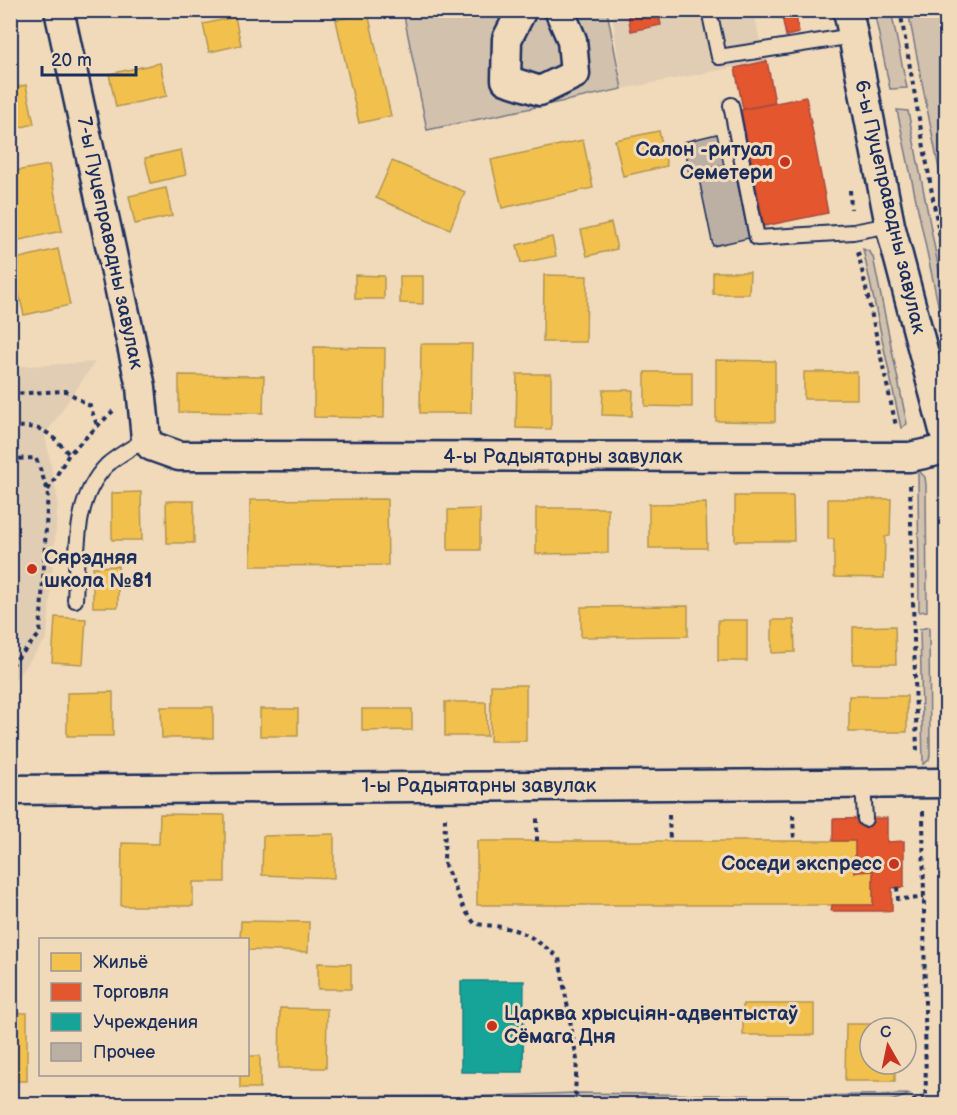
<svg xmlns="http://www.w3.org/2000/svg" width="957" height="1115" viewBox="0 0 957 1115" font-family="'Balsamiq Sans',sans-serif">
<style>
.built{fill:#e1cdb3}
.green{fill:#d1c1ad;stroke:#767886;stroke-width:1.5}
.homes{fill:#f2c14e;stroke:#b29553;stroke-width:1.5}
.shops{fill:#e4572e;stroke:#a84b3c;stroke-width:1.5}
.public{fill:#17a398;stroke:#188087;stroke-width:1.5}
.building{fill:#bcb0a4;stroke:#1b2f5e;stroke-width:1.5}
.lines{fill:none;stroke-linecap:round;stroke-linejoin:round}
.lane-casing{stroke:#1b2f5e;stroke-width:18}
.street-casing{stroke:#1b2f5e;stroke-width:33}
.path{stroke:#1b2f5e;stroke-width:4;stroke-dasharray:4.5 4.5;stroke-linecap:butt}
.lane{stroke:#f1daba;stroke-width:14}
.street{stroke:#f1daba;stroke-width:28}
.poi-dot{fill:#c8321e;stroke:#f1daba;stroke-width:2}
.labels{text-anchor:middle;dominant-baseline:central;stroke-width:6;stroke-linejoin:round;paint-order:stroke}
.poi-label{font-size:20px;font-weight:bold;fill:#1b2f5e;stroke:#f1daba;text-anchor:end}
.street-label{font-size:20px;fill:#1b2f5e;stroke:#f1daba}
</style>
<rect width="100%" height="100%" fill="#f1daba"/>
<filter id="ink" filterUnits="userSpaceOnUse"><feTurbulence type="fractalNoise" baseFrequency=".0167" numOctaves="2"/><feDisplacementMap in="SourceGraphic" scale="12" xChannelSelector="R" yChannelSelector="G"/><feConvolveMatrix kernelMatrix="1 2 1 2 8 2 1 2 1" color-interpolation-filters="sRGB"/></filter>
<g filter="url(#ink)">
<g class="built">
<polygon points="612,11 795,11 799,33 786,36 781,12 755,17 762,52 767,61 622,89"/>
<polygon points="95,362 45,435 58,501 47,638 11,685 11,367"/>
</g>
<g class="green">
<polygon points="403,11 607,11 622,89 427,130"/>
<polygon points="874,11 891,11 907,88 890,89"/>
<polygon points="908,11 946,11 946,205"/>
<polygon points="897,110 908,111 946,306 946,342"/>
<polygon points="863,249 870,252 873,257 907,424 901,428"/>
<polygon points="918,470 925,477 926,485 927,611 919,612"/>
<polygon points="929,627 930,755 929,760 923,764 920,629"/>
<polygon points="575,1093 797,1096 797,1104 464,1104 464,1097"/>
<polygon points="911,1094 883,1104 812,1104 812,1096"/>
<polygon points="446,1096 446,1104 263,1104 263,1097"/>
<polygon points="85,1098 85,1104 62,1104 62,1099"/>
<polygon points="43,1099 43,1104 11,1104 11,1100"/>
<rect x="178" y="1099" width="65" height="5"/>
</g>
<g class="homes">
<polygon points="368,13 391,116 359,123 336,20"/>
<polygon points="235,17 241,45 209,52 203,24"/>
<polygon points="160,63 167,96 116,107 109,74"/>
<polygon points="26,85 34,124 10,130 10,89"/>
<polygon points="659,131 667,166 623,176 615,140"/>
<polygon points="583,140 593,188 502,208 491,160"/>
<polygon points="181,150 186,175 151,183 145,158"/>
<polygon points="392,161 465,192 450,229 376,198"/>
<polygon points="49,165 62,231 10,242 10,172"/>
<polygon points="166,188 172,216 135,224 129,196"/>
<polygon points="611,223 617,249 587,256 581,230"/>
<polygon points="552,237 556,256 521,263 517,245"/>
<polygon points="58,249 70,305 24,315 11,260"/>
<polygon points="713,272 750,272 749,294 713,294"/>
<polygon points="355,275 384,276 384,299 355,299"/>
<polygon points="544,275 587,276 586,342 543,342"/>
<polygon points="400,276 423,276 423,304 400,303"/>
<polygon points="421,344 472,344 471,413 420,413"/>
<polygon points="314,347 385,348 384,418 314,417"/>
<polygon points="716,360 775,361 775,422 716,421"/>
<polygon points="645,372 692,372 692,407 645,406"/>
<rect x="804" y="372" width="53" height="27"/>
<polygon points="517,374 551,374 551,429 516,428"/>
<polygon points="179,375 264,376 263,413 179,412"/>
<polygon points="603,390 633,390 632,416 602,415"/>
<polygon points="141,492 142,540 112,540 112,493"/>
<polygon points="735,496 793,496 794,541 735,541"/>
<polygon points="387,499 388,565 251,566 250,500"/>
<polygon points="828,499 891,499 890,536 885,537 884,578 834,577 834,539 828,539"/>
<polygon points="166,501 194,501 194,543 167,543"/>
<polygon points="706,503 707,548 649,548 649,504"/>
<polygon points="536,508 608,508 608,553 536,554"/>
<polygon points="480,509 480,550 448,550 448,510"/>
<polygon points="118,566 118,607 93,607 93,567"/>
<polygon points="688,606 688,636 581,637 581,607"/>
<polygon points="55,617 86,619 83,664 52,662"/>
<rect x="718" y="620" width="29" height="41"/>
<polygon points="772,620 794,620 795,652 772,653"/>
<polygon points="895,626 896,664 853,664 853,627"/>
<polygon points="491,685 526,685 526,741 490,741"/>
<polygon points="113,692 113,736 67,736 67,693"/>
<rect x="849" y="696" width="58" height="36"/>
<polygon points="445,702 486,702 487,736 445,736"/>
<polygon points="161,707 213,707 213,738 162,738"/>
<rect x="260" y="709" width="38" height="27"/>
<polygon points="362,709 412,709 412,730 362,731"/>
<polygon points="160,814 225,815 225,882 193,882 193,906 121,906 122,843 159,844"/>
<polygon points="334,834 334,878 262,875 263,836"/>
<polygon points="477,841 855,841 855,872 873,871 873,905 477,905"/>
<polygon points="241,921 309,922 308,952 248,950 248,940 240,940"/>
<polygon points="318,963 351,964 351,989 318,989"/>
<rect x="743" y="1004" width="71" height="31"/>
<polygon points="280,1008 327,1009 326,1068 279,1068"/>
<rect x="10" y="1013" width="17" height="68"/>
<polygon points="846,1024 896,1024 896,1028 870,1028 870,1064 895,1064 895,1081 845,1081"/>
<polygon points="248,1056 260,1056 260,1088 240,1088 240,1074 248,1074"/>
</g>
<g class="shops">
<polygon points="627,10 658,10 661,25 631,31"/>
<polygon points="745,10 795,10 799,33 786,36 781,11 755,17"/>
<polygon points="767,61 775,103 743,109 735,68"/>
<polygon points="806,97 828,213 764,226 741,110"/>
<polygon points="887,818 887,842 904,841 904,887 892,888 892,911 831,911 832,905 873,905 873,871 855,872 855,841 833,841 833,819"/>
</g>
<polygon class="public" points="461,981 524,981 523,1072 461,1072"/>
<g class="building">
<polygon points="717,134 724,165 689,173 683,142"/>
<polygon points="735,171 749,238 713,246 699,179"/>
</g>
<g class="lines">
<defs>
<g id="lane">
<polyline points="709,10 719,57 853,36"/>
<polyline points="731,105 757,238 853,232 890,225"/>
<path d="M 75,600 C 78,554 72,500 107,465 C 118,455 134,447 146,439"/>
<polyline points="863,783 865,819"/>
</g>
<g id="street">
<polyline points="59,10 141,387 146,439 151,446 179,456 910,457 946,449"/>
<polyline points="522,10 507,39 506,80 540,91 575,74 572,40 559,10"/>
<polyline points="848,10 890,225 946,438"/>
<polyline points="10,790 946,783"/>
</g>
</defs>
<use href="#lane" class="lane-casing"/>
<use href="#street" class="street-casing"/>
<g class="path">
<polyline points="900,10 946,273"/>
<polyline points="850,190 851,209"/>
<polyline points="858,252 896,426"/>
<polyline points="10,394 66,391 90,406 97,425"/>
<path d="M 10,427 C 43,425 48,431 69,454"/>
<polyline points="10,459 36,458 48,491 40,634 10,666"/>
<polyline points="910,485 917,754"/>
<polyline points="48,490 69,454 113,411"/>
<polyline points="923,811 926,1104"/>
<polyline points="669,815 670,841"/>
<polyline points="793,815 794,841"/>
<path d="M 445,818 L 444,863 L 464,909 L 475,924 C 519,928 524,930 559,958 L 577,1060 L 575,1093 L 585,1104"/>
<polyline points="537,841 537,815"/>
<polyline points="897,887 898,899 924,898"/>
<polyline points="904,1104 926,1096"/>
</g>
<use href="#lane" class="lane"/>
<use href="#street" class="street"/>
</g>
</g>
<g class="poi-dot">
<circle cx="785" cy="162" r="6"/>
<circle cx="32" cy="569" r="6"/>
<circle cx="894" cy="864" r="6"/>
<circle cx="492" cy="1026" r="6"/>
</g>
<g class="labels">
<g class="poi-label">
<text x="773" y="150">Салон -ритуал<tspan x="773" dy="23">Семетери</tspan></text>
<text x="44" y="558" text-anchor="start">Сярэдняя<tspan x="44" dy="23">школа №81</tspan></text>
<text x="882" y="864">Соседи экспресс</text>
<text x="504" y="1014" text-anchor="start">Царква хрысціян-адвентыстаў<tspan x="504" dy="23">Сёмага Дня</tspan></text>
</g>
<g class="street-label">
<text transform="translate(890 207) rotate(77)">6-ы Пуцеправодны завулак</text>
<text transform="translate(110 243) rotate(78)">7-ы Пуцеправодны завулак</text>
<text x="563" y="457">4-ы Радыятарны завулак</text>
<text x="479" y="786">1-ы Радыятарны завулак</text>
</g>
</g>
<rect width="957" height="1115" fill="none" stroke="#f1daba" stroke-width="36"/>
<rect x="18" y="18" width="921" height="1079" fill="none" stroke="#1b2f5e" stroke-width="2" filter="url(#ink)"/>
<rect x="39" y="938" width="210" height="138" fill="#f1daba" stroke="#9b9695" stroke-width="1.5"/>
<rect x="51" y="953" width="30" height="18" fill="#f2c14e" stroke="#9b9695" stroke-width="1.5"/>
<text x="93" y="968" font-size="18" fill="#1b2f5e">Жильё</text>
<rect x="51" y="983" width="30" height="18" fill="#e4572e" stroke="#9b9695" stroke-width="1.5"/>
<text x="93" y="998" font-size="18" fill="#1b2f5e">Торговля</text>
<rect x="51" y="1013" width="30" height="18" fill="#17a398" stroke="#9b9695" stroke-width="1.5"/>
<text x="93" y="1028" font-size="18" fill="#1b2f5e">Учреждения</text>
<rect x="51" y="1043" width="30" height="18" fill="#bcb0a4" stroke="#9b9695" stroke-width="1.5"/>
<text x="93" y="1058" font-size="18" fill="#1b2f5e">Прочее</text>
<g transform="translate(888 1046) rotate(351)"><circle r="28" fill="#f1daba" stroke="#9b9695" stroke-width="1.5"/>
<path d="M0-4.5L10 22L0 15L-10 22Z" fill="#c8321e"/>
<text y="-9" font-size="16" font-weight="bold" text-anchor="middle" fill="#1b2f5e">С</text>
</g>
<path d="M42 66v9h94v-9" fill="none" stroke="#1b2f5e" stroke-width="3"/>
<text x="51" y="66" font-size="18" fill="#1b2f5e" stroke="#f1daba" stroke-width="4.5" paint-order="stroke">20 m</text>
</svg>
